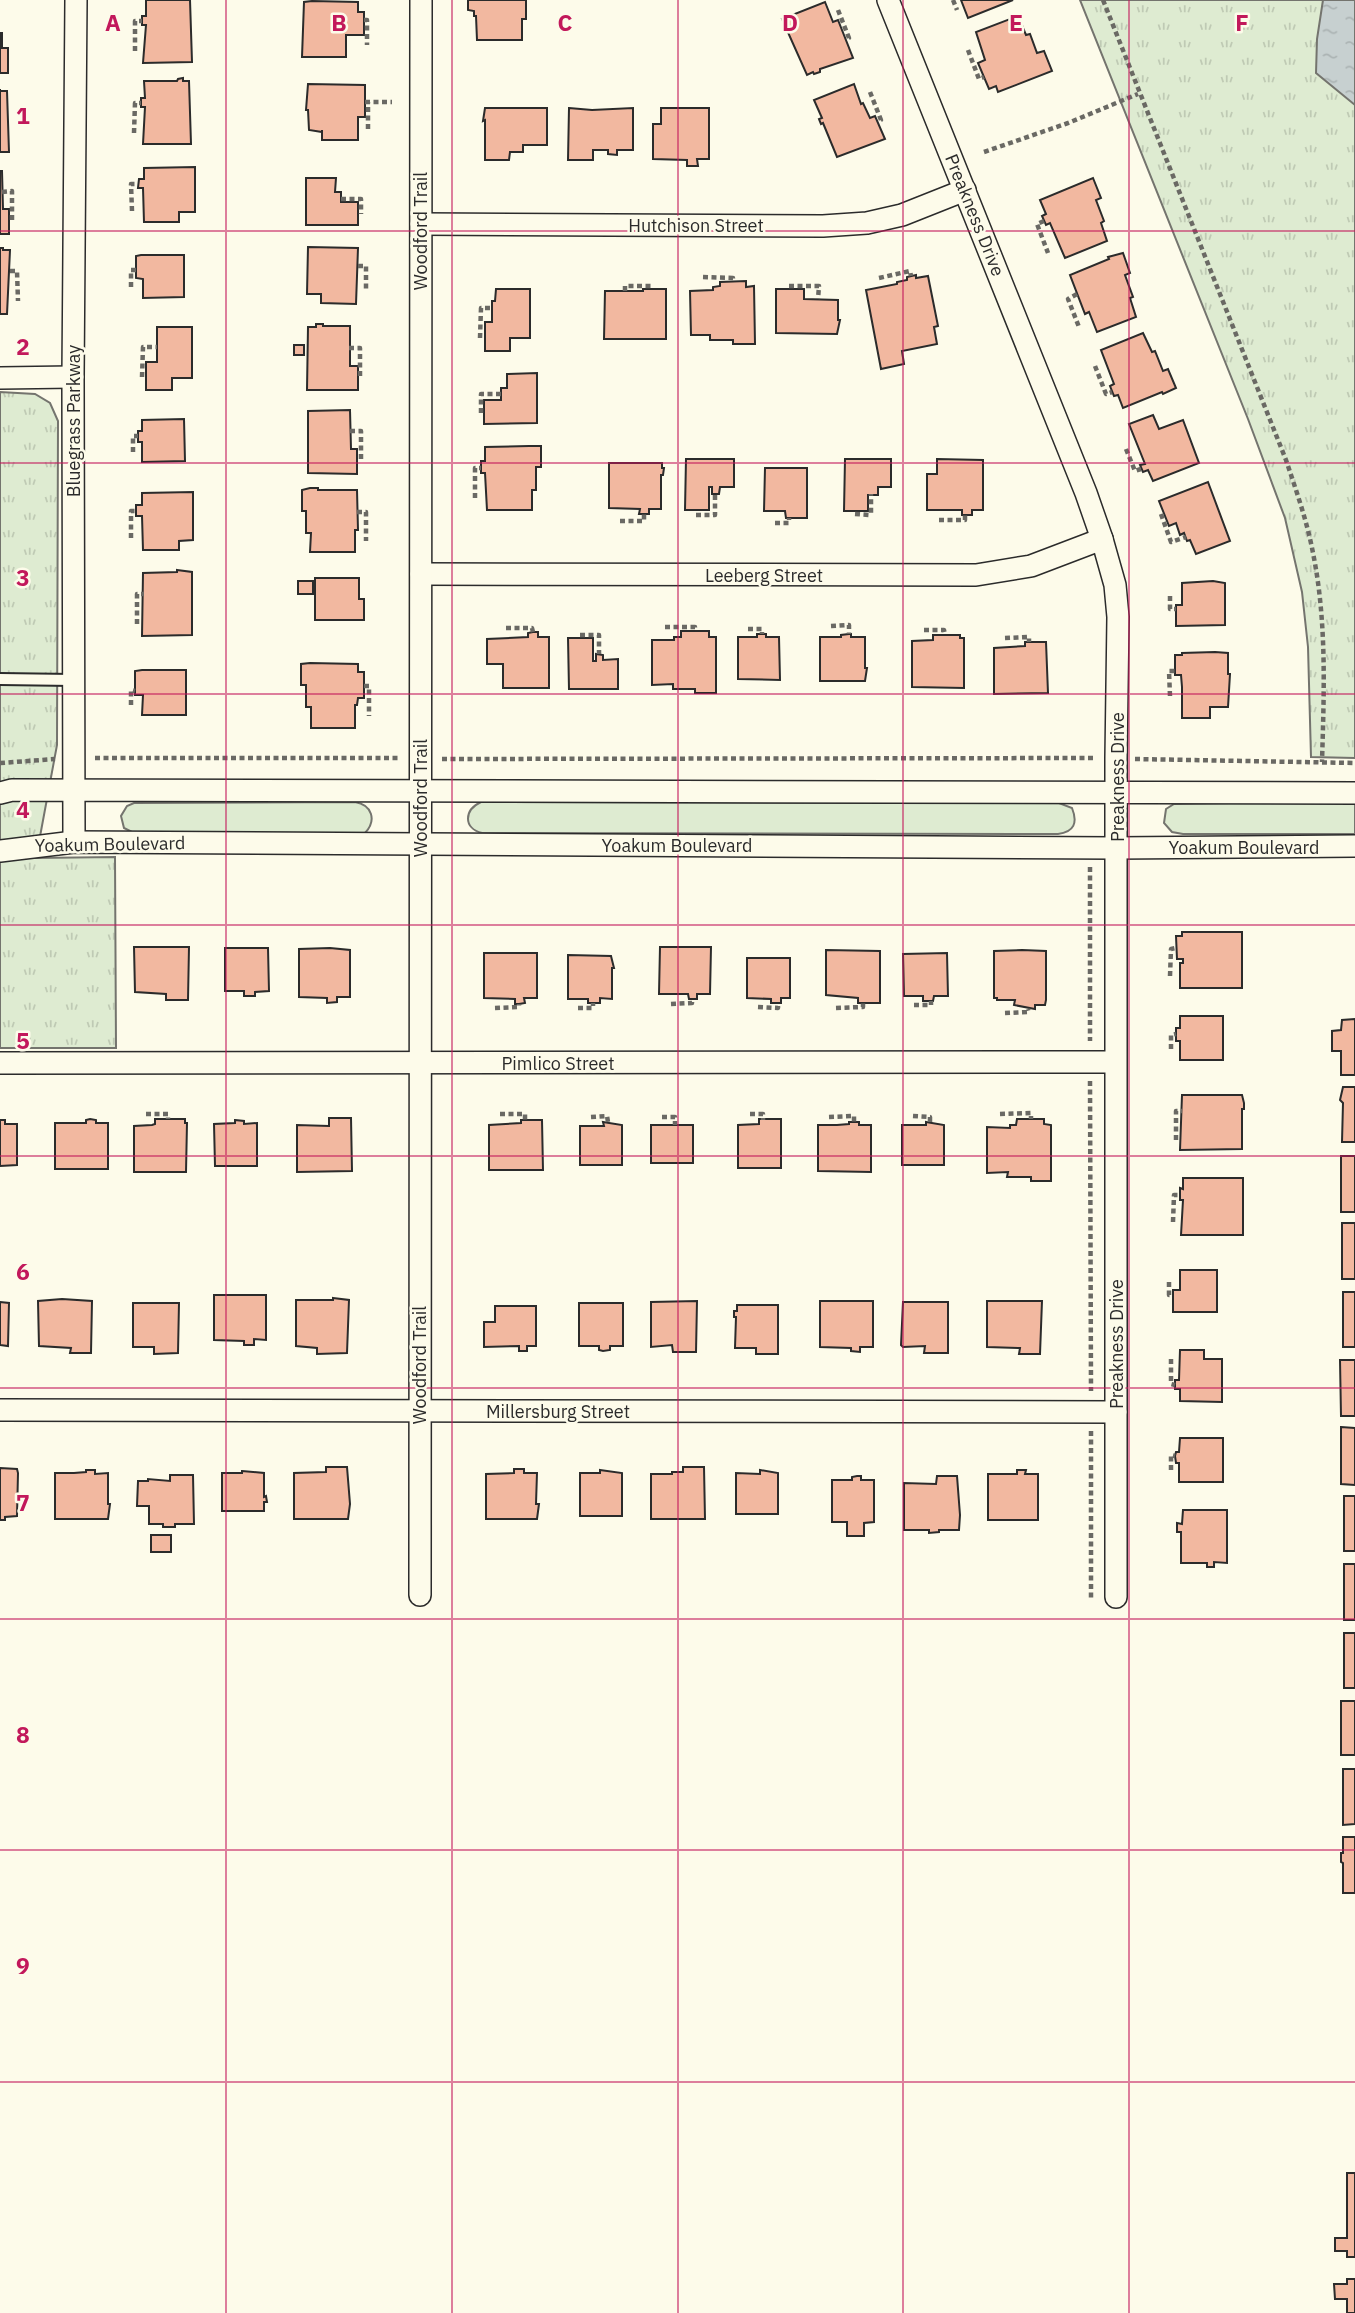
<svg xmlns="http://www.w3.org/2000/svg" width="1355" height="2313" viewBox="0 0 1355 2313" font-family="'IBM Plex Sans',sans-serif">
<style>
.green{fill:#deebd1;stroke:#74746e;stroke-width:2}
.park{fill:url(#park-tufts);stroke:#74746e;stroke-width:2}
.water{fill:url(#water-ripples);stroke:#74746e;stroke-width:2}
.building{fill:#f2b8a0;stroke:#2b2b2b;stroke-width:2}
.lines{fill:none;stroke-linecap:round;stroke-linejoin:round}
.service-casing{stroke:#2b2b2b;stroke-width:14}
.minor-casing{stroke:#2b2b2b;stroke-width:24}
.path{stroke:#6a6964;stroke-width:4.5;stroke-dasharray:5 3.5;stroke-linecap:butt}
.service{stroke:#fdfbea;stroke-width:10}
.minor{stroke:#fdfbea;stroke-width:21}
.grid{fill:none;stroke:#c2185b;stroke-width:2;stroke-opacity:0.55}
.labels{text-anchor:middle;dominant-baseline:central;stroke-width:5;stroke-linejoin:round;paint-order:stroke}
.street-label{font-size:18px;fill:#2b2b2b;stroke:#fdfbea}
.grid-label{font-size:23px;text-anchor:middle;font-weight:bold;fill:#c2185b;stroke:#fdfbea;stroke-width:5;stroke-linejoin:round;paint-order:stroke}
</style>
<defs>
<pattern id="park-tufts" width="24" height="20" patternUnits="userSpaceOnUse" patternTransform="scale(1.75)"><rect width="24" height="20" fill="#deebd1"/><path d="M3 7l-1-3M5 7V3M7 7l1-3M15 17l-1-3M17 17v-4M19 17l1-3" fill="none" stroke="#bfcab4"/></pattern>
<pattern id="water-ripples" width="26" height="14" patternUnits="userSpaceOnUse" patternTransform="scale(1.75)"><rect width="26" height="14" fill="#c7d0d0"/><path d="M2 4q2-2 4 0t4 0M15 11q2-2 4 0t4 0" fill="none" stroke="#abb3b3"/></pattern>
</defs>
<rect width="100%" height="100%" fill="#fdfbea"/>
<g class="green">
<path d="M 355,802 C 372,805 377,820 365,833 L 134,833 L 124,828 L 121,816 L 127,806 L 134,803 Z"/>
<path d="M 481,802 L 1059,803 L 1072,808 C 1078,823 1074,832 1058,834 L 482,833 C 463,828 464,810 481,802 Z"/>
<polygon points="1287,802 1355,803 1355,834 1183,834 1172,832 1164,823 1166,809 1174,804"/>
</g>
<g class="park">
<polygon points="1080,0 1355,0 1355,758 1311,757 1308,647 1302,592 1285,518 1248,419"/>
<polygon points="0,392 35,394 50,403 58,421 57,745 36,858 115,857 116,1048 0,1048"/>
</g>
<polygon class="water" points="1323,0 1355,0 1355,105 1316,73 1317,39"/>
<g class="building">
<polygon points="146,0 190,0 192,62 143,63 146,25 142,25 142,16 146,16"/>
<polygon points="468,0 526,0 526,19 522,19 522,40 477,40 476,16 474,16 474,11 468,10"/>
<polygon points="961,0 1013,0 968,18"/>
<polygon points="312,1 358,2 358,12 364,12 364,35 346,35 346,57 302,57 304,2"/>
<polygon points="825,2 833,22 838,20 853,58 820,69 820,72 814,74 813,72 807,75 782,19"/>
<polygon points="1018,16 1026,35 1030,34 1037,53 1044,51 1052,71 998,92 996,86 989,89 978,63 985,60 976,32"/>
<polygon points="0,33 2,33 2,48 8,48 8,73 0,73"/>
<polygon points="183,78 183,81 189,81 191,144 143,144 145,107 141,107 141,98 145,98 144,81 177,81 178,79"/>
<polygon points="308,84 365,85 365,117 358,117 358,140 322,140 322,130 322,132 309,130 308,110 306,110"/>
<polygon points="854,84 861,104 863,103 870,118 875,116 885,139 837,157 823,123 821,124 819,119 822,118 814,100"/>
<polygon points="0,89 0,91 7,91 9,152 0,152"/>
<polygon points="485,108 547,108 547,145 523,145 523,152 510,152 509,160 485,160 485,120 483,121"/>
<polygon points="569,108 592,110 633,108 633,150 617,150 617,155 608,154 608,150 593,150 593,160 568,160"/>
<polygon points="661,108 709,108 709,159 697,159 698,166 687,166 687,160 653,159 653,124 661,124"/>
<polygon points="195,167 195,212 179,212 179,222 144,222 143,188 138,188 139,179 144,179 144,168"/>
<polygon points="0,171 2,171 3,209 9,209 9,234 0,234"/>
<polygon points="306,178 336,178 335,192 341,192 341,202 358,202 358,225 306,225"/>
<polygon points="1093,178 1101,198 1096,200 1104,221 1101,223 1107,241 1065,258 1050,223 1046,225 1042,216 1046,214 1040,200"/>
<polygon points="308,247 358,248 356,304 321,303 321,294 307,294"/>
<polygon points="0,248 3,248 3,250 10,250 7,314 0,314"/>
<polygon points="1123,253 1130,273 1125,275 1133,297 1130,298 1136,317 1097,332 1089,312 1085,314 1070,275 1109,259 1108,257"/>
<polygon points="141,255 184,255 184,297 143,298 143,279 136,278 136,256"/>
<polygon points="916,275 916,278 928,276 938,326 934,327 937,344 902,351 904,364 881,369 866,290 897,284 897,282 907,280 907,277"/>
<polygon points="746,281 746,287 754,286 755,344 733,344 733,340 710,340 710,335 691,335 690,291 713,290 713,287 720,286 720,282"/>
<polygon points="496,289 530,289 530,338 510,338 510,351 485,351 485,322 492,322 492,301 495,301"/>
<polygon points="643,289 666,289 666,339 604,339 605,291 643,291"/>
<polygon points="776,289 804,289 804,299 838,300 838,320 840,320 837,334 776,333"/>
<polygon points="316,324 323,324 323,326 350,326 350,366 358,366 358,390 307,390 308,327 316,327"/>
<polygon points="157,327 192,327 192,378 172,378 172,390 146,390 146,362 157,362"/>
<polygon points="1143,333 1152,352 1155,351 1163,371 1168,369 1176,388 1163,394 1162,392 1123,408 1118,395 1114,396 1110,386 1114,384 1101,350"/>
<rect x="294" y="345" width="10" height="10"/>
<polygon points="537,373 537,423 484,424 484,400 501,400 501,388 507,388 507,374"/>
<polygon points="350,410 351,449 357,449 357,474 308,473 308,411"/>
<polygon points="1153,415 1159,429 1183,420 1199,463 1153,481 1148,470 1143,472 1140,465 1145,464 1129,424"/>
<polygon points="184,419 185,461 142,462 142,442 138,442 138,431 142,431 142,420"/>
<polygon points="529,446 541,446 541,467 536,467 536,490 532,490 532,510 487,510 485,473 481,473 481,461 485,461 485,447"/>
<polygon points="686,459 734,459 734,487 720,487 719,494 712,494 712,487 709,487 709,510 685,510"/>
<polygon points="845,459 891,459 891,487 878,487 878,495 868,495 868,511 844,511"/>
<polygon points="937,459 983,460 983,510 972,510 972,515 962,515 962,510 927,510 927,474 937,474"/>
<polygon points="609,463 662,463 662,468 664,468 663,475 661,475 661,509 649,509 649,514 639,514 640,509 609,508"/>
<polygon points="765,468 807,468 807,518 786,518 785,511 764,511"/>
<polygon points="1208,482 1230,541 1196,554 1190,540 1187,541 1184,533 1180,535 1176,523 1169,526 1159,501"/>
<polygon points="310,488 318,488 318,490 357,490 358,530 355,530 355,552 310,552 311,533 306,533 306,511 302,511 302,490"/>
<polygon points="193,492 193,540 179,541 179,550 143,550 142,516 136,516 136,505 142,505 142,493"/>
<polygon points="177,570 192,572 192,635 142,636 143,573 177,572"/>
<polygon points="315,578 359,578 359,599 364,599 364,620 315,620"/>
<rect x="298" y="581" width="15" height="13"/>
<polygon points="1213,581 1225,583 1225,625 1176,626 1176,605 1182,605 1182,583"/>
<polygon points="681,631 709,631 709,637 716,637 716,693 695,693 695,689 673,689 673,684 652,685 652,640 674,640 674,637 681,637"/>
<polygon points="533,632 538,632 538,637 549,637 549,688 503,688 503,664 487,664 487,639 528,637 528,633"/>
<polygon points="757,634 766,634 766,637 779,637 780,680 738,679 738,637 757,637"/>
<polygon points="849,634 851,634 851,637 865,637 865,668 867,668 865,681 820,681 820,637 841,637 841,635"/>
<polygon points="933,635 960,635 960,638 964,638 964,688 912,687 912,641 933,640"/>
<polygon points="568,638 593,638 593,661 596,661 596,654 603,655 603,660 618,659 618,689 569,689"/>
<polygon points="1025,642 1046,642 1048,693 994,694 994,648 1025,646"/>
<polygon points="1215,652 1228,653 1228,674 1230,674 1228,707 1210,707 1210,718 1182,718 1182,687 1181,675 1175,675 1175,655 1182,655 1182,653"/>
<polygon points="310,663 358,664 358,672 364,672 364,698 358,698 357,705 355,705 355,728 311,728 311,707 306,707 306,685 301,685 301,664"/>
<polygon points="142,670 186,670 186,715 142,715 143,695 135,695 135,671"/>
<polygon points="1182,932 1242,932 1242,988 1180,988 1180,963 1183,963 1183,959 1177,959 1176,936 1182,936"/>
<polygon points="134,947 189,947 188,1000 166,1000 166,994 135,992"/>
<polygon points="660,947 711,947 710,994 697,994 697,999 689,999 688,994 659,994"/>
<polygon points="225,948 268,948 269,991 255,992 255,996 244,996 244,991 225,991"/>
<polygon points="330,948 350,950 350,997 337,997 337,1002 327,1003 327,998 299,997 299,949"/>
<polygon points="826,950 880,951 880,1003 858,1003 858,998 826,995"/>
<polygon points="1022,950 1046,951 1046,1000 1045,1005 1035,1005 1035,1009 1014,1005 1015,1000 997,1000 997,998 994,998 994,951"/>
<polygon points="484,953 537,953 537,998 524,998 525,1003 519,1004 515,1004 515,999 484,998"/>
<polygon points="947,953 948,996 934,996 933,1001 923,1001 923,996 904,996 903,954"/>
<polygon points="568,955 611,956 614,968 612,968 612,999 600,998 600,1003 588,1003 588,999 568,999"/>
<polygon points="747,958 790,958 790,998 781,998 781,1003 771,1003 771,999 747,998"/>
<polygon points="1180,1016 1223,1016 1223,1060 1180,1060 1180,1041 1176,1041 1176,1028 1180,1028"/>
<polygon points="1355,1019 1355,1075 1341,1075 1341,1051 1332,1051 1332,1031 1341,1030 1342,1020"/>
<polygon points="1343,1087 1355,1087 1355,1142 1342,1142 1343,1103 1340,1100"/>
<polygon points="1182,1095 1242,1095 1244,1103 1244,1109 1242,1109 1242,1149 1180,1150"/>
<polygon points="329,1118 351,1118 352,1171 297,1172 297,1125 329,1126"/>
<polygon points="90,1119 96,1120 96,1123 108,1123 108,1169 55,1169 55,1123 86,1123 86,1120"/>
<polygon points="155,1119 185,1119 185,1123 187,1123 186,1172 134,1172 134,1126 152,1125 155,1124"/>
<polygon points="759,1119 781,1119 781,1168 738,1168 738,1125 759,1124"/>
<polygon points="1017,1119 1044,1119 1044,1124 1051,1125 1051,1181 1031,1181 1031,1177 1007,1177 1008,1172 987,1173 987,1127 1010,1128 1010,1125 1016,1125"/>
<polygon points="0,1120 5,1120 5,1124 17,1124 17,1165 0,1166"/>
<polygon points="235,1120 244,1121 244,1124 257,1123 257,1166 215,1166 214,1124 235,1123"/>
<polygon points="521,1120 542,1120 543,1170 489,1170 489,1125 521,1123"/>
<polygon points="603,1122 622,1125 622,1165 580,1165 580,1126 604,1126"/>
<polygon points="849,1122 859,1122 859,1125 871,1125 871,1172 818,1171 818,1125 837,1125 849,1124"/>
<polygon points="926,1122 944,1125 944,1165 902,1165 902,1125 926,1125"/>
<rect x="651" y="1125" width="42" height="38"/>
<rect x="1341" y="1156" width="14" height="56"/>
<polygon points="1183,1178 1243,1178 1243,1235 1181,1235 1183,1200 1180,1200 1180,1188 1183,1189"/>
<rect x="1342" y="1223" width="13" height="56"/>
<polygon points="1180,1270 1217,1270 1217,1312 1173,1312 1173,1290 1180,1290"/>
<rect x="1343" y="1292" width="12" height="55"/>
<polygon points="214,1295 266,1295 266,1340 254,1339 254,1345 244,1345 244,1341 214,1340"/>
<polygon points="333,1298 349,1300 347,1353 317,1354 317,1348 296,1346 296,1300 333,1300"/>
<polygon points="62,1299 92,1301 91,1353 70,1353 71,1348 39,1346 38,1301"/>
<polygon points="697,1301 696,1352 673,1352 672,1345 651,1347 651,1302"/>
<polygon points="820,1301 873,1301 873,1347 860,1347 860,1352 851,1351 851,1348 820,1347"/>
<polygon points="987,1301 1042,1301 1040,1354 1019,1354 1020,1348 987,1347"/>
<polygon points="0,1302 9,1303 8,1346 0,1345"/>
<polygon points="903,1302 948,1302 948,1353 924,1353 925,1346 903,1347 901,1345"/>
<polygon points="133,1303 179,1303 178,1353 154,1354 154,1347 133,1347"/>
<polygon points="579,1303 623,1303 623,1346 610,1346 610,1350 603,1351 599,1350 599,1346 579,1346"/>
<polygon points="737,1305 778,1305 778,1354 756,1354 756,1348 735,1348 736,1317 734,1317 734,1311 737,1311"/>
<polygon points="495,1306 536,1306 536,1346 527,1346 527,1351 519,1351 519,1346 484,1347 484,1322 495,1322"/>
<polygon points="1180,1350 1204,1350 1204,1359 1222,1359 1222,1402 1180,1401 1180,1389 1175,1389 1175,1380 1179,1380"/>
<polygon points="1340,1360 1355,1360 1355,1416 1341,1416"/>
<polygon points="1341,1427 1355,1428 1355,1485 1341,1484"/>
<polygon points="1180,1438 1223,1438 1223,1482 1179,1482 1179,1463 1176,1463 1175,1456 1176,1452 1179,1452"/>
<polygon points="326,1467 347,1467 350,1504 348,1519 294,1519 294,1473 326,1472"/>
<polygon points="683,1467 704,1467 705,1519 651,1519 651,1474 672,1474 672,1472 683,1472"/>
<polygon points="0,1468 17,1469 18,1473 17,1516 5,1517 5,1520 0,1520"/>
<polygon points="514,1469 524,1469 524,1473 537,1473 536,1504 539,1504 537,1519 486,1519 486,1474 514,1473"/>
<polygon points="86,1470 95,1470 95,1474 108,1473 108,1504 110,1504 108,1519 55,1519 55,1473 74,1473 86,1472"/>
<polygon points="600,1470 622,1473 622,1516 580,1516 580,1473 600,1473"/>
<polygon points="760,1470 778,1473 778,1514 736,1514 736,1473 760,1474"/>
<polygon points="1017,1470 1026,1470 1025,1474 1038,1474 1038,1520 988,1520 988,1474 1017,1474"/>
<polygon points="242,1471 264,1473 264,1497 266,1496 267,1502 264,1502 264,1511 222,1511 222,1473 242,1473"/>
<polygon points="170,1475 193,1475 194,1524 175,1524 175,1527 163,1527 163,1524 149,1524 149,1506 137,1506 138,1481 148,1481 148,1479 170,1481"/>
<polygon points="857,1476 861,1476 861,1480 874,1480 874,1522 864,1523 864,1536 847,1536 847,1522 832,1522 832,1480 852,1480 852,1477"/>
<polygon points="937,1476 957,1476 960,1515 959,1530 939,1530 939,1532 929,1533 929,1530 904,1530 904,1483 936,1484"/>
<rect x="1344" y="1496" width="11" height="55"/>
<polygon points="1183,1510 1227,1510 1227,1563 1214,1562 1214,1567 1207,1567 1207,1563 1181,1563 1181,1532 1177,1532 1177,1523 1182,1524"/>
<rect x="151" y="1535" width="20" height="17"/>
<rect x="1344" y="1564" width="11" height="56"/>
<rect x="1344" y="1633" width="11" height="55"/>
<rect x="1341" y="1701" width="14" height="54"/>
<polygon points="1343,1769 1355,1769 1355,1824 1343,1825"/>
<polygon points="1343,1837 1355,1837 1355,1893 1343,1893 1343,1863 1341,1862 1341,1853 1343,1853"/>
<polygon points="1347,2173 1355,2173 1355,2257 1347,2257 1347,2251 1335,2251 1335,2238 1347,2238"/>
<polygon points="1347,2279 1355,2279 1355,2313 1347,2313 1347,2299 1335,2299 1334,2284 1347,2284"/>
</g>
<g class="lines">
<defs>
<polyline id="service" points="0,679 73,680"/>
<g id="minor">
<polyline points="888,0 1086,493 1102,539 1115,585 1118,617 1116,758 1116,1597"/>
<polyline points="421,224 823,226 867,223 902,215 965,190"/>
<polyline points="0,378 73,377"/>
<polyline points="421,574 976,575 1031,566 1102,539"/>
<polyline points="0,793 12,790 1355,793"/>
<polyline points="74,842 73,377 76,0"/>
<polyline points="0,851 74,842 1116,848 1355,846"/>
<polyline points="0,1063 1115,1062"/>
<polyline points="0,1410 1116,1412"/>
<polyline points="420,1595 421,0"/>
</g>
</defs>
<use href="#service" class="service-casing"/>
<use href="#minor" class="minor-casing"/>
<g class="path">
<polyline points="953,0 957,10"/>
<path d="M 1103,0 L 1286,460 C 1296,490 1307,521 1313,553 C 1327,622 1324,693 1322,762"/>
<polyline points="838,10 849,38 846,40"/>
<polyline points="364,20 367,20 367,45"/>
<polyline points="968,50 979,79 984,77"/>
<polyline points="135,51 135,21 142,21"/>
<polyline points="870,92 881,120 878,122"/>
<polyline points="365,102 392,102"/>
<polyline points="368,129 368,102"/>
<polyline points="134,133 135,103 141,103"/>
<polyline points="984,152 1068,123 1138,94"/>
<polyline points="2,192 12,191 12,222"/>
<polyline points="341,199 361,199 361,214"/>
<polyline points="132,211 131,184 138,184"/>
<polyline points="1044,221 1037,224 1048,253"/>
<polyline points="358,266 366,266 366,292"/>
<polyline points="10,271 17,271 18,301"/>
<polyline points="703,277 733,278 733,281"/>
<polyline points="879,278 910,271 911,276"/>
<polyline points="789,286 819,286 818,299"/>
<polyline points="131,287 131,270 136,270"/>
<polyline points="625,291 625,286 654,286"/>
<polyline points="1077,294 1068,299 1079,327"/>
<polyline points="480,338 481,308 492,308"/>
<polyline points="349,348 360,348 360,378"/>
<polyline points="1095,366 1106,394 1112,392"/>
<polyline points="142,377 143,347 157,347"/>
<polyline points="481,413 481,394 502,394"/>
<polyline points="350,431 361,431 361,461"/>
<polyline points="1126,449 1135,471 1141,469"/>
<polyline points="133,452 133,436 138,436"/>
<polyline points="475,498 475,468 481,468"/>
<polyline points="357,512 366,512 366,541"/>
<polyline points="855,514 869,515 871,513 871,494"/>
<polyline points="1161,514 1171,542 1186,537"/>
<polyline points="696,515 715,515 715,494"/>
<polyline points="939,520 965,520 965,515"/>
<polyline points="620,521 644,521 644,514"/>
<polyline points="775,523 789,523 789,518"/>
<polyline points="131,538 131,511 136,511"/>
<polyline points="1170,596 1170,609 1176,609"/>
<polyline points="137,624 137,594 144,594"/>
<polyline points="831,626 849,625 849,634"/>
<polyline points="665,627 695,627 695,631"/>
<polyline points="506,628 532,628 533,632"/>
<polyline points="748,629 762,629 762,634"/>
<polyline points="924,630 944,630 945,635"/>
<polyline points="580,635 599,635 599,654"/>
<polyline points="1005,638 1029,637 1029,642"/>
<polyline points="364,686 369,686 369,716"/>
<polyline points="1170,696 1169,671 1175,671"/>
<polyline points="131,705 131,690 135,691"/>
<polyline points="95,758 401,758"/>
<polyline points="442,759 1094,758"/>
<polyline points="1135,759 1355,763"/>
<polyline points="0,763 55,759"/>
<polyline points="1090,867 1090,1041"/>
<polyline points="1170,976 1171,949 1176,948"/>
<polyline points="671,1004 692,1003 692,999"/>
<polyline points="914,1005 931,1005 931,1001"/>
<polyline points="758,1007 778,1008 778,1003"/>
<polyline points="495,1008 519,1007 519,1004"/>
<polyline points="578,1008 593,1008 593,1003"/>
<polyline points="836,1008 863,1007 863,1003"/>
<polyline points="1005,1013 1029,1012 1028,1009"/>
<polyline points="1171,1049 1171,1035 1176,1034"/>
<polyline points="1090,1081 1091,1391"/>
<polyline points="146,1114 168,1114 168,1119"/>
<polyline points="500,1114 525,1114 525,1120"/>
<polyline points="750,1114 763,1114 763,1120"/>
<polyline points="1000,1114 1031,1113 1031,1119"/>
<polyline points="913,1116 930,1117 930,1122"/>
<polyline points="591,1117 607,1116 608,1122"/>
<polyline points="662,1117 675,1117 675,1125"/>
<polyline points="829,1117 854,1116 854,1122"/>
<polyline points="1176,1140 1176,1111 1182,1111"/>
<polyline points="1173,1222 1174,1195 1180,1195"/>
<polyline points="1169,1282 1169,1295 1173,1295"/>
<polyline points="1171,1359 1171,1384 1175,1385"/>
<polyline points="1091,1431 1091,1599"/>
<polyline points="1171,1470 1171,1455 1175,1456"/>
</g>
<use href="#service" class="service"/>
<use href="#minor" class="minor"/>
</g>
<path class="grid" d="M 226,0 L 226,2313M 452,0 L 452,2313M 678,0 L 678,2313M 903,0 L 903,2313M 1129,0 L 1129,2313M 0,231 L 1355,231M 0,463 L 1355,463M 0,694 L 1355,694M 0,925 L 1355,925M 0,1156 L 1355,1156M 0,1388 L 1355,1388M 0,1619 L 1355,1619M 0,1850 L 1355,1850M 0,2082 L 1355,2082"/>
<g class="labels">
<g class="street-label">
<text transform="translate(975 215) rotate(68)">Preakness Drive</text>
<text x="696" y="225">Hutchison Street</text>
<text transform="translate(420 231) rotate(-90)">Woodford Trail</text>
<text transform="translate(73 421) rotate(-90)">Bluegrass Parkway</text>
<text x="764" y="575">Leeberg Street</text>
<text transform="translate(1117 777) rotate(-90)">Preakness Drive</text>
<text transform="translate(420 798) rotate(-90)">Woodford Trail</text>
<text transform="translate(110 844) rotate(-1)">Yoakum Boulevard</text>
<text x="677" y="845">Yoakum Boulevard</text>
<text x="1244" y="847">Yoakum Boulevard</text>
<text x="558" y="1063">Pimlico Street</text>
<text transform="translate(1116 1344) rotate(-90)">Preakness Drive</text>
<text transform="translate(419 1365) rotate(-90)">Woodford Trail</text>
<text x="558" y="1411">Millersburg Street</text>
</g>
</g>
<g class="grid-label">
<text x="113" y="31">A</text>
<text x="339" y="31">B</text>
<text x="565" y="31">C</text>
<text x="790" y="31">D</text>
<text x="1016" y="31">E</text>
<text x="1242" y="31">F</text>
<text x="23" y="124">1</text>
<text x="23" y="355">2</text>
<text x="23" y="586">3</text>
<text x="23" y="818">4</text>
<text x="23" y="1049">5</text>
<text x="23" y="1280">6</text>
<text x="23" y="1511">7</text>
<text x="23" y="1743">8</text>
<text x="23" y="1974">9</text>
</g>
</svg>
